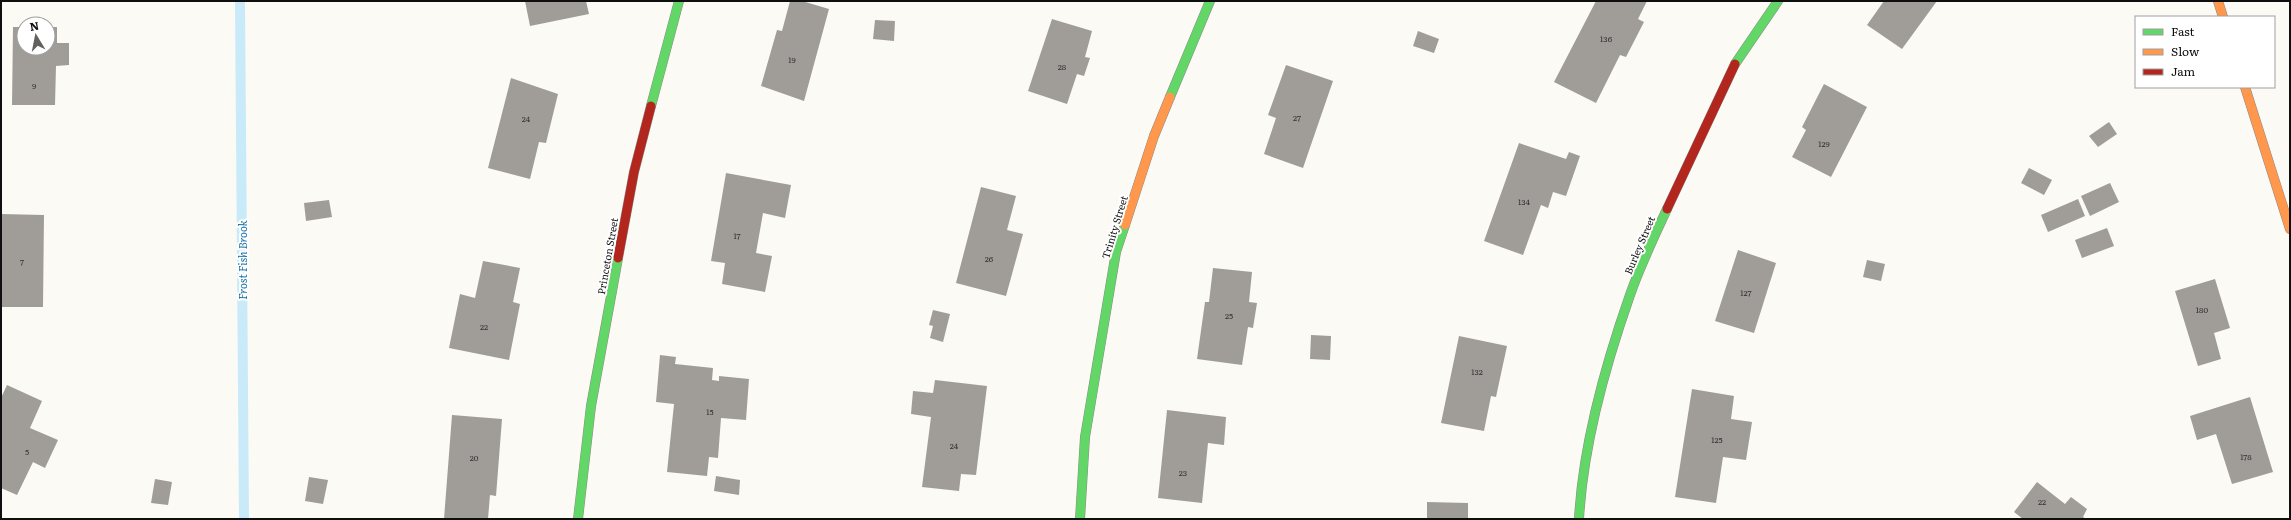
<svg xmlns="http://www.w3.org/2000/svg" width="2291" height="520" viewBox="0 0 2291 520" font-family="Literata,serif">
<style>
.lines{fill:none;stroke-linecap:round;stroke-linejoin:round}
.stream{stroke:#c9eaf8;stroke-width:10}
.building{fill:#a09d99}
.fast-casing{stroke:#8c8b89;stroke-width:10}
.slow-casing{stroke:#8c8b89;stroke-width:10}
.jam-casing{stroke:#8c8b89;stroke-width:10}
.fast{stroke:#63d668;stroke-width:9}
.slow{stroke:#ff974d;stroke-width:9}
.jam{stroke:#b3261e;stroke-width:9}
.labels{text-anchor:middle;dominant-baseline:central;stroke-width:4;stroke-linejoin:round;paint-order:stroke}
.number-label{font-size:8px;fill:#333232}
.street-label{font-size:10px;fill:#0f0f0f;stroke:#fff}
.water-label{font-size:11px;font-style:italic;fill:#1270a7;stroke:#fff}
</style>
<rect width="100%" height="100%" fill="#fcfaf4"/>
<g class="lines">
<polyline class="stream" points="240,1 244,519"/>
</g>
<g class="building">
<polygon points="525,1 586,1 589,14 530,26"/>
<polygon points="790,1 802,1 829,9 804,101 761,86 777,30 782,31"/>
<polygon points="1596,1 1647,1 1638,19 1644,22 1626,57 1620,55 1596,103 1554,82"/>
<polygon points="1884,1 1937,1 1902,49 1867,25"/>
<polygon points="1052,19 1092,31 1085,57 1090,58 1084,76 1077,74 1067,104 1028,91"/>
<polygon points="875,20 895,21 894,41 873,39"/>
<polygon points="13,27 24,27 24,48 48,48 48,27 57,27 57,43 69,43 69,65 56,66 55,105 12,105"/>
<polygon points="1418,31 1439,39 1434,53 1413,46"/>
<polygon points="1286,65 1333,81 1303,168 1264,154 1276,118 1268,115"/>
<polygon points="511,78 558,94 546,143 539,142 530,179 488,168"/>
<polygon points="1824,84 1867,107 1831,177 1792,157 1806,130 1802,127"/>
<polygon points="2109,122 2117,134 2098,147 2089,136"/>
<polygon points="1519,143 1566,159 1569,152 1580,156 1566,196 1553,192 1548,208 1541,205 1523,255 1484,241"/>
<polygon points="2029,168 2052,180 2044,195 2021,183"/>
<polygon points="726,173 791,185 785,218 763,213 756,253 772,256 765,292 722,284 725,263 711,261"/>
<polygon points="2110,183 2119,202 2090,216 2081,196"/>
<polygon points="981,187 1016,196 1007,230 1023,234 1006,296 956,283"/>
<polygon points="2078,199 2085,216 2048,232 2041,215"/>
<polygon points="329,200 332,217 306,221 304,203"/>
<polygon points="1,214 44,215 43,307 1,307"/>
<polygon points="2107,228 2114,246 2082,258 2075,240"/>
<polygon points="1738,250 1776,263 1754,333 1715,321"/>
<polygon points="1867,260 1885,264 1881,281 1863,277"/>
<polygon points="483,261 520,268 513,302 520,304 509,360 449,348 460,294 475,298"/>
<polygon points="1213,268 1252,272 1249,302 1257,303 1253,328 1248,327 1242,365 1197,359 1205,302 1209,302"/>
<polygon points="2215,279 2230,328 2214,333 2221,359 2198,366 2175,291"/>
<polygon points="933,310 950,314 943,342 930,338 933,326 929,325"/>
<polygon points="1311,335 1331,336 1330,360 1310,359"/>
<polygon points="1459,336 1507,346 1496,397 1491,396 1484,431 1441,423"/>
<polygon points="660,355 676,357 675,364 713,368 712,380 719,381 719,376 749,379 746,420 721,418 718,458 709,457 707,476 667,472 674,404 656,402"/>
<polygon points="935,380 987,386 976,475 961,474 959,491 922,487 931,417 911,414 913,391 933,393"/>
<polygon points="7,385 42,401 30,428 58,440 45,468 33,462 17,495 1,488 1,398"/>
<polygon points="1692,389 1734,396 1731,419 1752,422 1746,460 1723,457 1716,503 1675,497"/>
<polygon points="2250,397 2273,472 2232,484 2216,434 2197,440 2190,416"/>
<polygon points="1167,410 1226,417 1224,445 1208,443 1202,503 1158,498"/>
<polygon points="452,415 502,419 496,496 490,495 488,519 444,519"/>
<polygon points="716,476 740,480 739,495 714,491"/>
<polygon points="309,477 328,480 323,504 305,501"/>
<polygon points="155,479 172,482 168,505 151,503"/>
<polygon points="2037,482 2065,504 2071,497 2087,509 2083,517 2086,519 2023,519 2014,512"/>
<polygon points="1427,502 1468,503 1468,519 1427,519"/>
</g>
<g class="lines">
<defs>
<g id="fast">
<polyline points="1735,64 1778,1"/>
<polyline points="1170,97 1210,1"/>
<polyline points="651,106 679,1"/>
<polyline points="578,519 591,406 618,258"/>
<polyline points="1080,519 1085,437 1116,252 1125,225"/>
<path d="M 1579,519 C 1583,445 1605,366 1630,295 C 1640,266 1654,237 1667,209"/>
</g>
<g id="slow">
<polyline points="2218,1 2223,17"/>
<polyline points="2245,87 2290,229"/>
<polyline points="1125,225 1154,136 1170,97"/>
</g>
<g id="jam">
<polyline points="1667,209 1735,64"/>
<polyline points="618,258 634,172 651,106"/>
</g>
</defs>
<use href="#fast" class="fast-casing"/>
<use href="#slow" class="slow-casing"/>
<use href="#jam" class="jam-casing"/>
<use href="#fast" class="fast"/>
<use href="#slow" class="slow"/>
<use href="#jam" class="jam"/>
</g>
<g class="labels">
<g class="number-label">
<text x="1606" y="38">136</text>
<text x="792" y="59">19</text>
<text x="1062" y="66">28</text>
<text x="34" y="85">9</text>
<text x="1297" y="117">27</text>
<text x="526" y="118">24</text>
<text x="1824" y="143">129</text>
<text x="1524" y="201">134</text>
<text x="737" y="235">17</text>
<text x="989" y="258">26</text>
<text x="22" y="261">7</text>
<text x="1746" y="292">127</text>
<text x="2202" y="309">180</text>
<text x="1229" y="315">25</text>
<text x="484" y="326">22</text>
<text x="1477" y="371">132</text>
<text x="710" y="411">15</text>
<text x="1717" y="439">125</text>
<text x="954" y="445">24</text>
<text x="27" y="451">5</text>
<text x="2246" y="456">178</text>
<text x="474" y="457">20</text>
<text x="1183" y="472">23</text>
<text x="2042" y="501">22</text>
</g>
<g class="street-label">
<text transform="translate(1114 227) rotate(-73)">Trinity Street</text>
<text transform="translate(1639 245) rotate(-67)">Burley Street</text>
<text transform="translate(607 256) rotate(-80)">Princeton Street</text>
</g>
<g class="water-label">
<text transform="translate(242 260) rotate(-90)">Frost Fish Brook</text>
</g>
</g>
<rect width="2291" height="520" fill="none" stroke="#0f0f0f" stroke-width="4"/>
<rect x="2135" y="16" width="140" height="72" fill="#ffffff" stroke="#9f9f9f"/>
<rect x="2143" y="29" width="20" height="6" fill="#63d668" stroke="#9f9f9f"/>
<text x="2171" y="36" font-size="12" fill="#0f0f0f">Fast</text>
<rect x="2143" y="49" width="20" height="6" fill="#ff974d" stroke="#9f9f9f"/>
<text x="2171" y="56" font-size="12" fill="#0f0f0f">Slow</text>
<rect x="2143" y="69" width="20" height="6" fill="#b3261e" stroke="#9f9f9f"/>
<text x="2171" y="76" font-size="12" fill="#0f0f0f">Jam</text>
<g transform="translate(36 36) rotate(350)"><circle r="19" fill="#ffffff" stroke="#9f9f9f"/>
<path d="M0-3L7 15L0 10L-7 15Z" fill="#62615f"/>
<text y="-6" font-size="11" font-weight="bold" text-anchor="middle" fill="#0f0f0f">N</text>
</g>
</svg>
